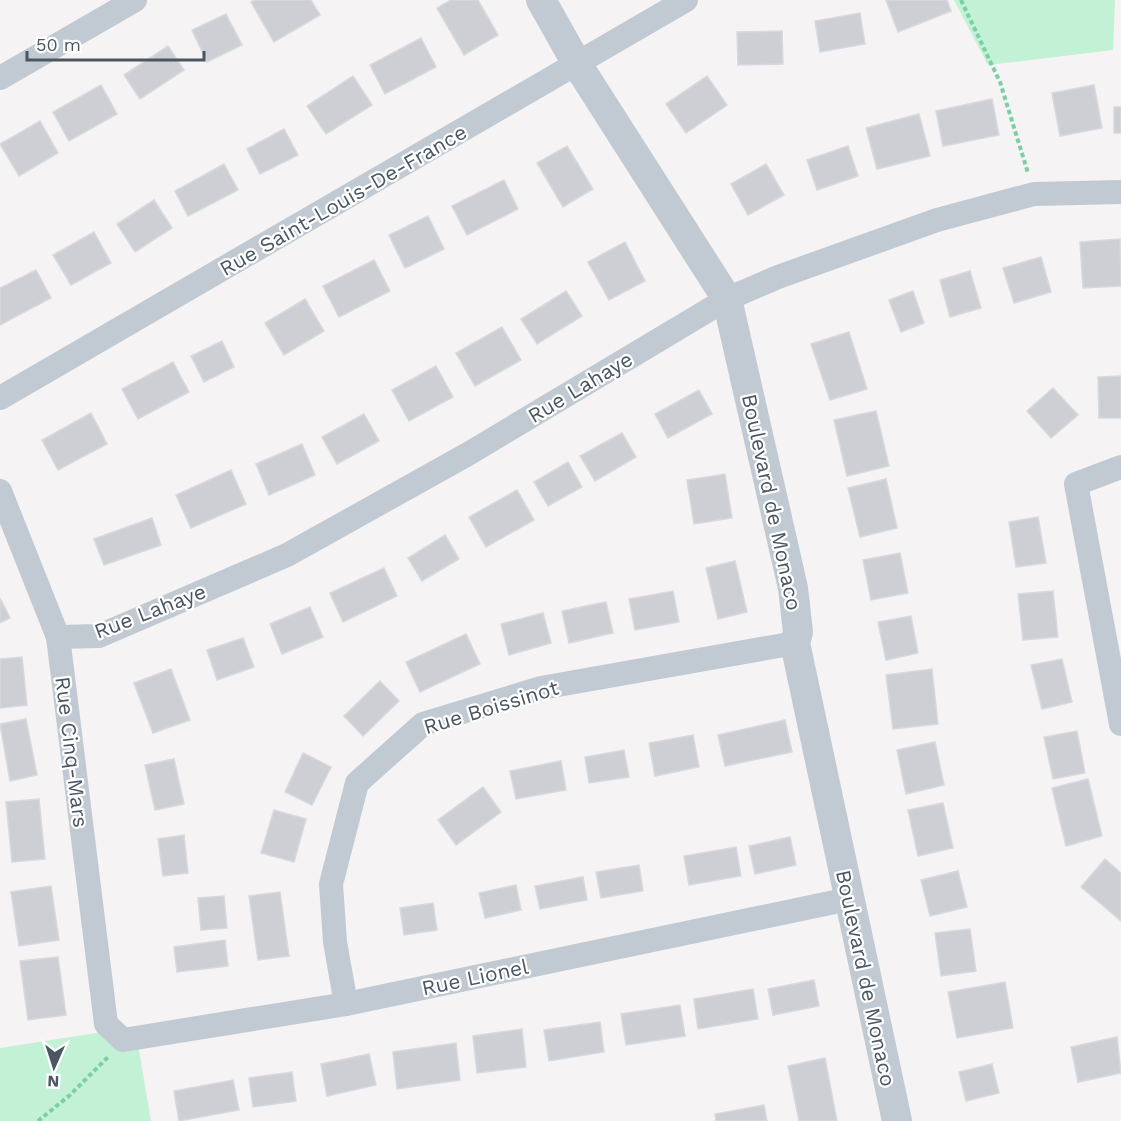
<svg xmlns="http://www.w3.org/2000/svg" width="1121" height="1121" viewBox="0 0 1121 1121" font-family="'Work Sans',sans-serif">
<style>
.green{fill:#c3f1d5}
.building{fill:#cdcfd5;stroke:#d7d9de;stroke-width:1.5}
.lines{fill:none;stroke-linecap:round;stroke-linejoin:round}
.path{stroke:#7ad0a6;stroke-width:4;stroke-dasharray:4.5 3;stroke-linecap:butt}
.minor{stroke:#c1cad2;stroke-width:24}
.tertiary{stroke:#c1cad2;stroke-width:30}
.labels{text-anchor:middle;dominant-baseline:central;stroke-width:4.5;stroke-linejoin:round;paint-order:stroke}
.street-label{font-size:21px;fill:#4a5661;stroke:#fff}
</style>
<rect width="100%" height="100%" fill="#f5f3f3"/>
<g class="green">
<polygon points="954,0 1115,0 1113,50 988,65"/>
<polygon points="135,1027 151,1121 0,1121 0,1048"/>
</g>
<g class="building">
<polygon points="255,0 311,0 320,15 274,42 251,2"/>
<polygon points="451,0 478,0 498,35 464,55 437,8"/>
<polygon points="886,0 947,0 951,11 898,32"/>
<polygon points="860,13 865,44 820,52 815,21"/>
<polygon points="226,14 242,45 207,62 192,30"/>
<polygon points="782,31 783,64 738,65 737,32"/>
<polygon points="421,38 436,67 385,94 370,65"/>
<polygon points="168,46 184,70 140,99 124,75"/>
<polygon points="353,76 372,105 326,134 307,106"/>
<polygon points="707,76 727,105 686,133 666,104"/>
<polygon points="101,85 117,114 69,141 53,112"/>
<polygon points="1094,85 1102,128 1060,136 1052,93"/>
<polygon points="992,99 999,135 943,146 936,111"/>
<rect x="1114" y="107" width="7" height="26"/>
<polygon points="919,114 930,156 877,169 866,128"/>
<polygon points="40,121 58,153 19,176 0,144"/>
<polygon points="284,129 298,155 260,174 247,149"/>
<polygon points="567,146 593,189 563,207 537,163"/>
<polygon points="848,146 858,176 817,190 807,160"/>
<polygon points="224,164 238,190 188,216 175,191"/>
<polygon points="766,164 784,195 748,215 731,184"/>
<polygon points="504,180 518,209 467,235 452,206"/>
<polygon points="154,200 172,228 135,252 117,224"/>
<polygon points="428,216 444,249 405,268 389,235"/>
<polygon points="94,232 111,263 71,285 53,255"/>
<polygon points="1120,239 1121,286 1083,288 1080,242"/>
<polygon points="625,242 645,281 609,300 588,262"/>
<polygon points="1041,257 1051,292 1014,303 1003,268"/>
<polygon points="374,260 390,291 339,317 323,286"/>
<polygon points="36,270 51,298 0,325 0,288"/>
<polygon points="970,271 981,308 950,317 940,280"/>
<polygon points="566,291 582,316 537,344 521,319"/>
<polygon points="913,291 924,323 901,332 889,300"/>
<polygon points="305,299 324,331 284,355 265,323"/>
<polygon points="502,327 521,360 475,386 456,353"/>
<polygon points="849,332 867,389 830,400 811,344"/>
<polygon points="222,341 234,367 204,382 191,356"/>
<polygon points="173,362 189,392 138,419 122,389"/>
<polygon points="436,366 453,397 409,421 392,390"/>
<polygon points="1121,376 1121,418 1099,418 1098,377"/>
<polygon points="1053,388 1078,415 1051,438 1027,411"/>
<polygon points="699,390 712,414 668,438 655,414"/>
<polygon points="876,411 889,466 847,476 834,420"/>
<polygon points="91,413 107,444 58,470 42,440"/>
<polygon points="364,414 379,441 337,464 322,437"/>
<polygon points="622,433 636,457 595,481 580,456"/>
<polygon points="302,444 315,475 269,495 256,464"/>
<polygon points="568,462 582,487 548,506 534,482"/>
<polygon points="231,470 246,504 191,528 176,495"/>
<polygon points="725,474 732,518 694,524 687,480"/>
<polygon points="886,479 897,528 860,537 848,488"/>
<polygon points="517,490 534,520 486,547 469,517"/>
<polygon points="1038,517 1046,563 1016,567 1009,522"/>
<polygon points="152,518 161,545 104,565 94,539"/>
<polygon points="445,535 459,559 422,581 408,558"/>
<polygon points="900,553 908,593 871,600 863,560"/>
<polygon points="735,561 747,612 718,619 706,568"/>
<polygon points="384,568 397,596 343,622 330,593"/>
<polygon points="673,591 679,622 635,630 629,599"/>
<polygon points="1053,591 1058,637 1023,640 1018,594"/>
<polygon points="0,598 10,618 0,623"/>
<polygon points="606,602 613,633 569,643 562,611"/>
<polygon points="310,607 323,637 282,654 270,624"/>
<polygon points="543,613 551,643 509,655 501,624"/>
<polygon points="911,616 918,653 886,660 878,622"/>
<polygon points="466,634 480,664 420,692 406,662"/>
<polygon points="243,638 254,667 217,680 207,650"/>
<polygon points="22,657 27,705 0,708 0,659"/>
<polygon points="1062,659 1072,702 1042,709 1031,665"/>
<polygon points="171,669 190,720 153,733 134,683"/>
<polygon points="932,669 938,724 893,729 886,675"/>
<polygon points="380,681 399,701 363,736 344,716"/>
<polygon points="26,719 37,775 10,781 0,724"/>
<polygon points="785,720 792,752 725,766 718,735"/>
<polygon points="1077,731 1085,773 1053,779 1044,737"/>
<polygon points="693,735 699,767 655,776 649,743"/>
<polygon points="935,742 944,785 906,794 897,750"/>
<polygon points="624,750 629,777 589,783 585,757"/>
<polygon points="303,753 331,767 312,805 285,792"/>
<polygon points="174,759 184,804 155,810 145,765"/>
<polygon points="561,761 566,790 516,799 510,771"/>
<polygon points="1088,779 1102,836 1066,846 1052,788"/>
<polygon points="483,787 501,812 456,845 438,820"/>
<polygon points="39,799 45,859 12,862 6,802"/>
<polygon points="943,803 953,848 918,856 908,810"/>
<polygon points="274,810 306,819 294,862 261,853"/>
<polygon points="184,835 188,873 163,876 158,839"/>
<polygon points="790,837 796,865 755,874 749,846"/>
<polygon points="736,847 741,876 689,885 684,856"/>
<polygon points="1105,859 1121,873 1121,921 1081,887"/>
<polygon points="639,865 643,891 601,898 596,872"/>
<polygon points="958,871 967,907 930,916 921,880"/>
<polygon points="583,877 587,900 540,909 535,886"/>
<polygon points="516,885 521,910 485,918 479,893"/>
<polygon points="51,886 59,940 19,946 11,892"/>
<polygon points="280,892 289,956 258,960 249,896"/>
<polygon points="224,896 227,928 201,930 198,898"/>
<polygon points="433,903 437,930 404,935 400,908"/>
<polygon points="970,929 976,971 941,976 935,933"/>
<polygon points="225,940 228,966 177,972 174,947"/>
<polygon points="58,957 66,1015 28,1020 20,961"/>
<polygon points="814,980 819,1006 773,1015 768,989"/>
<polygon points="1005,982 1013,1028 957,1038 948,992"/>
<polygon points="753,989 758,1019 698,1029 694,999"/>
<polygon points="680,1005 685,1036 626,1045 621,1014"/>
<polygon points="600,1022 604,1052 549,1061 544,1030"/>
<polygon points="522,1029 526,1067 477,1073 473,1036"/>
<polygon points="1117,1037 1121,1073 1078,1082 1071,1047"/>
<polygon points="456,1043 460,1080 397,1089 393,1052"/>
<polygon points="369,1054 376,1085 327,1096 321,1064"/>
<polygon points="825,1058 837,1121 799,1121 788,1066"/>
<polygon points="992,1064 999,1093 966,1101 959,1072"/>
<polygon points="292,1072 296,1101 253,1107 249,1078"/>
<polygon points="233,1080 239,1110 179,1121 174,1091"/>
<polygon points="764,1105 767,1121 716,1121 715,1114"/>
</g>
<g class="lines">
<g class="path">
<polyline points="961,0 1000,82 1028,173"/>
<polyline points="38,1121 70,1095 109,1056"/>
</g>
<g class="minor">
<polyline points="0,78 135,0"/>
<polyline points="0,398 686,0"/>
<polyline points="1121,467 1076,484 1121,724"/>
<polyline points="0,491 58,637 106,1024 123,1040 346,1004 849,899"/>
<polyline points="58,637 99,636 287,555 468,454 727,299 778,277 937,220 1034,194 1121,192"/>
<polyline points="346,1004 335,942 331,884 357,783 423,724 541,688 795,643"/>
</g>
<polyline class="tertiary" points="541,0 577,64 727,299 793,588 798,632 795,643 897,1121"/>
</g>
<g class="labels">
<g class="street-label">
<text transform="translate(343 200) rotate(-30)">Rue Saint-Louis-De-France</text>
<text transform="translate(580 387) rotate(-31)">Rue Lahaye</text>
<text transform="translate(772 502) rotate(78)">Boulevard de Monaco</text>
<text transform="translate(150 611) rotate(-21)">Rue Lahaye</text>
<text transform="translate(491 707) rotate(-17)">Rue Boissinot</text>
<text transform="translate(72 752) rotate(83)">Rue Cinq-Mars</text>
<text transform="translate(475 977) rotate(-12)">Rue Lionel</text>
<text transform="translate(866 978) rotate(78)">Boulevard de Monaco</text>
</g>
</g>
<g transform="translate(54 1067) rotate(183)" stroke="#ffffff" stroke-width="4.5" paint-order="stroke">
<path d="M0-4.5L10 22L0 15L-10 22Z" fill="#4a5661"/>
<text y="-9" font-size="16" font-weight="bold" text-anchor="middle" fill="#4a5661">N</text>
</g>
<path d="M27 51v9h177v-9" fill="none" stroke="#4a5661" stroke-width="3"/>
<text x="36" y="51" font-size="18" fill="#4a5661" stroke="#ffffff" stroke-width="4.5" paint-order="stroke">50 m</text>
</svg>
